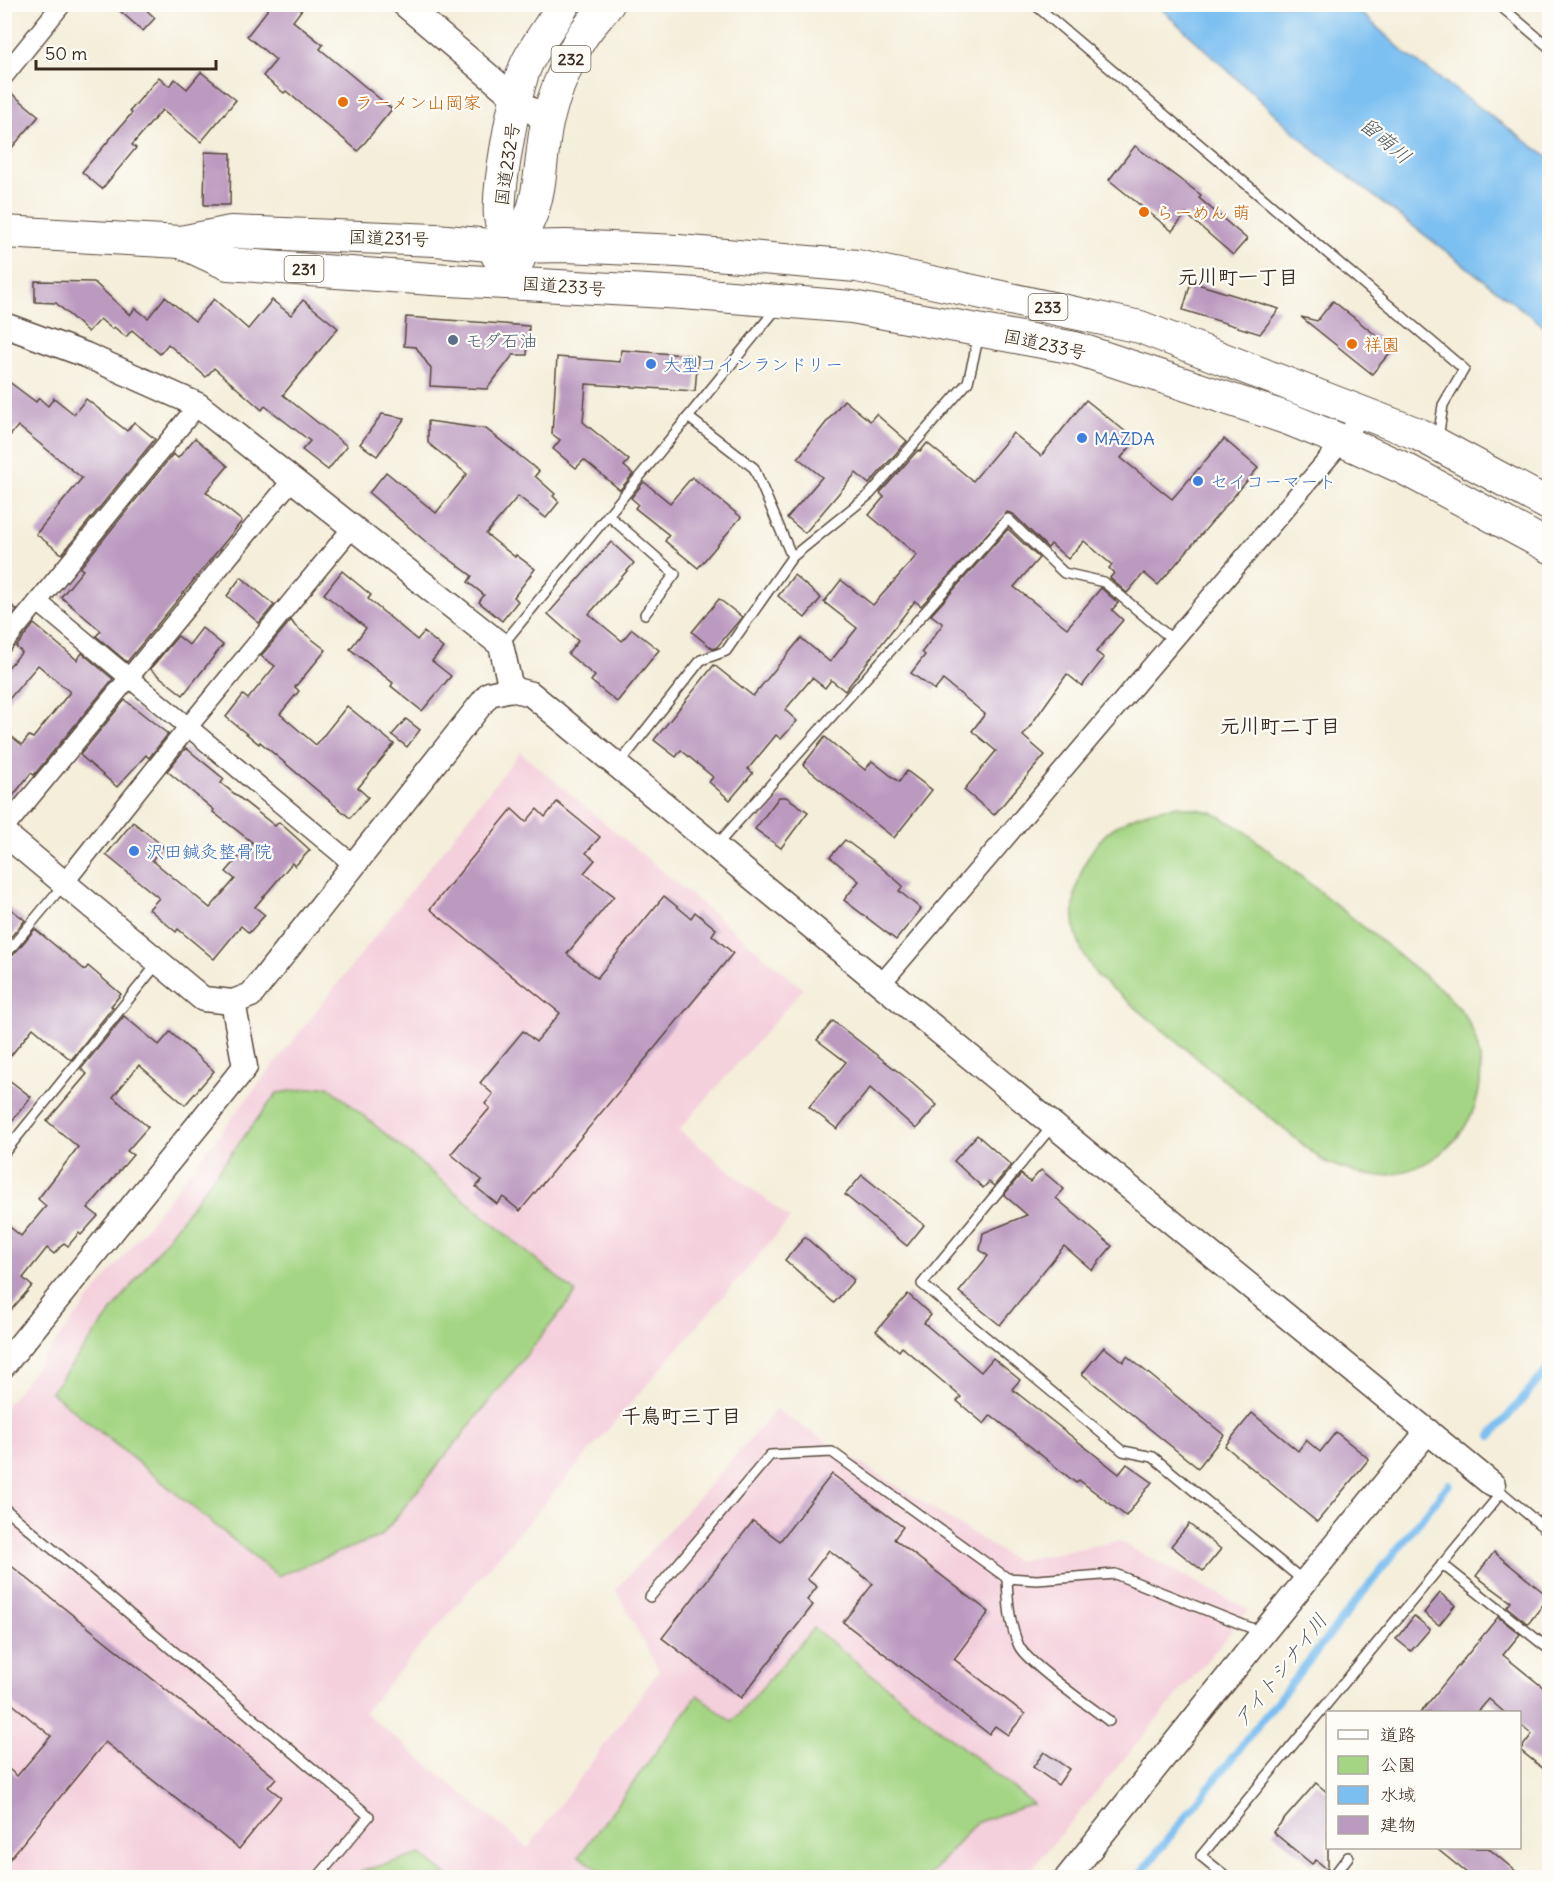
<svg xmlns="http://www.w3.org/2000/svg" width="1554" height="1882" viewBox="0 0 1554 1882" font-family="Delius,'Klee One',sans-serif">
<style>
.built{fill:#f4cfdc}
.green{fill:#a4d584;stroke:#708051;stroke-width:1.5}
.water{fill:#7bbff1;stroke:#5b7488;stroke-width:1.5}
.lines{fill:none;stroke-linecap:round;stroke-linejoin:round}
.stream{stroke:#7bbff1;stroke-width:8}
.building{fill:#bb9ac0}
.service-casing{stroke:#57473a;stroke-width:12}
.minor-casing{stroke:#57473a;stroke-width:21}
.tertiary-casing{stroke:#57473a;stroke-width:27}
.trunk-casing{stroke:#57473a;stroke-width:34}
.service{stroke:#fff;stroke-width:9}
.minor{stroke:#fff;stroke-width:18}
.tertiary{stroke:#fff;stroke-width:24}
.trunk{stroke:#fff;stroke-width:32}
.food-dot{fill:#e8710a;stroke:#fdfcf7;stroke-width:2}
.service-dot{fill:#5c6f8a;stroke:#fdfcf7;stroke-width:2}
.shop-dot{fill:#3f7fe0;stroke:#fdfcf7;stroke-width:2}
.labels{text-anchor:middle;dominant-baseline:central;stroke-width:4.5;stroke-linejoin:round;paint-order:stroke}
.shield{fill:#fdfcf7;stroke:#75695f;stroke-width:1.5}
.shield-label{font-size:16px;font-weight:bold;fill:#3b2a1e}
.food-label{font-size:18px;fill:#c56008;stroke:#fdfcf7;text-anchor:start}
.street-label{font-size:18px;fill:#3b2a1e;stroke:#fdfcf7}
.service-label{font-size:18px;fill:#4e5e75;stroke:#fdfcf7;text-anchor:start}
.shop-label{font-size:18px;fill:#366cbe;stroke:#fdfcf7;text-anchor:start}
.water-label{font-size:20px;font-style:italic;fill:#4e575d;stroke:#fdfcf7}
.neighbourhood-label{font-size:20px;font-weight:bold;fill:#3b2a1e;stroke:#fdfcf7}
</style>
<rect width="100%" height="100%" fill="#fdfcf7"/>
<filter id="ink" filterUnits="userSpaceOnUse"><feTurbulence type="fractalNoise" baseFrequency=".0167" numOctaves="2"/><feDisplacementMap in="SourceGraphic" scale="12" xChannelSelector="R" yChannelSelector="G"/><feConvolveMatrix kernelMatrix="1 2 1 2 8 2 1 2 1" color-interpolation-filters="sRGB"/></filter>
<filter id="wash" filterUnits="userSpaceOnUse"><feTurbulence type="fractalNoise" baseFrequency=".008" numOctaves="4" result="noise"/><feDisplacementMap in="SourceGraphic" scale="24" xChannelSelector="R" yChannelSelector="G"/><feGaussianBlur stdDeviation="1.35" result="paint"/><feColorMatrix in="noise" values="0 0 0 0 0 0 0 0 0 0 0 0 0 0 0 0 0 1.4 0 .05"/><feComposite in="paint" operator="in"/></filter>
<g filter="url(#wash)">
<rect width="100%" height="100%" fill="#f4eeda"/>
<polygon class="built" points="520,752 803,989 679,1130 790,1219 364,1712 528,1848 659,1671 616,1590 776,1410 1016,1561 1118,1541 1249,1610 1025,1877 5,1877 4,1408"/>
<g class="green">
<path d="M 1178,806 L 1212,812 L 1242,829 L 1443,991 C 1450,999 1461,1008 1467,1019 C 1503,1086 1465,1163 1389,1175 C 1366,1179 1344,1169 1323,1161 L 1097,976 C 1092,967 1085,958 1081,948 C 1063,909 1080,848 1118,825 C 1138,813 1155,809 1178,806 Z"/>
<polygon points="328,1086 576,1293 381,1536 278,1576 51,1392 277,1093"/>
<polygon points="814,1628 1033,1804 975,1823 928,1877 609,1877 579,1856 698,1695 732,1722"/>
<polygon points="421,1854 450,1877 355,1877 359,1872"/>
</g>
<polygon class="water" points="1157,5 1353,5 1405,53 1549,158 1549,330 1315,151"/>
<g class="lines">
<g class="stream">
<polyline points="1491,1436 1550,1367"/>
<polyline points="1137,1878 1449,1484"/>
</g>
</g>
<g id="blocks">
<g class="building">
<polygon points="112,4 140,4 155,18 143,31"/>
<polygon points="272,4 306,4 293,21 323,45 320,49 392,109 358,151 286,91 284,93 263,76 276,60 247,36"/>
<polygon points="201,72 236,100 201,142 162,110 132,145 136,148 102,189 82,172 132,113 130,111 159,77 169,86 175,79 187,89"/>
<polygon points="4,87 39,116 4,157"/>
<polygon points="1135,146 1201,195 1199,198 1247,239 1233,255 1186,214 1172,231 1109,180"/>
<polygon points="205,152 231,153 230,205 204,205"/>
<polygon points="35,281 94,282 130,315 135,308 148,318 165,297 195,321 214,299 248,329 272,300 291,315 303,300 338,328 283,395 347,446 328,470 302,450 310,441 265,406 262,410 214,368 206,377 168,344 160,354 132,330 126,337 114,327 112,329 100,319 88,332 56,303 35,302"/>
<polygon points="1191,282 1279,309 1260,334 1183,310"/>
<polygon points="1333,301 1393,349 1372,374 1301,317 1317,321"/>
<polygon points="406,317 529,326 527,355 513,355 487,389 430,386 431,369 416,347 404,346"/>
<polygon points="621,350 698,356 695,391 586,384 583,422 629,460 624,466 633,474 620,490 584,460 576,468 553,449 560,440 552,434 557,357 620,362"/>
<polygon points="4,378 36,402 39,398 48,406 54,398 74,414 86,399 127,431 134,422 155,439 62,554 36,534 82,478 18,426 4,443"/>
<polygon points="844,400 870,421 876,414 907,441 869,484 856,473 805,533 787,518 822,477 798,458"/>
<polygon points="1086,400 1136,440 1121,458 1172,499 1224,439 1258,468 1158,585 1144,573 1127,593 1110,578 1114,573 1109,568 1112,565 1084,541 1068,559 1051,544 1048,548 1013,514 1007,512 921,606 915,601 845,691 831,680 825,688 812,678 785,710 797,721 781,739 776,735 748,769 753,773 730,800 709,782 713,777 681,750 676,757 654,740 714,665 753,696 801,638 830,662 857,628 824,602 841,580 873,605 917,555 869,515 884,497 880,493 918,450 920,452 927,443 973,481 1013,433 1041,456"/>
<polygon points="382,414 405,418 377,456 360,444"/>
<polygon points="428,421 486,429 539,471 535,476 555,494 553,496 559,502 546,518 518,496 486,534 515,557 516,555 535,569 514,597 518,601 502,621 479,602 484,595 468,582 472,576 425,541 369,493 386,472 436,513 467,474 428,443"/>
<polygon points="195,438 228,466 206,492 242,521 127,662 96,636 101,631 61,597 83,570 80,568 173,454 178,458"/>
<polygon points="692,477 741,517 698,568 665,541 669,535 635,508 638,504 631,498 644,482 670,503"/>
<polygon points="1008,529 1039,558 1014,587 1067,628 1101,588 1118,603 1112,610 1123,620 1096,652 1104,658 1082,686 1067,674 1023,736 1045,755 994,815 964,790 996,751 972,731 985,714 943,680 935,690 911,673 925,655 922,652 943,624 931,615"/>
<polygon points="611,542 634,563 589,614 622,641 632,629 659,650 617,702 591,681 595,676 568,654 578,641 548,614"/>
<polygon points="342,571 371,595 368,599 417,640 424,632 443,648 432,661 451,676 422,711 391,686 393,683 350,649 366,628 324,594"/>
<polygon points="794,575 821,598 805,618 778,596"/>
<polygon points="241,577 274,605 259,623 227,596"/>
<polygon points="4,599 17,610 4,625"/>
<polygon points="719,599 742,617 717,647 713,649 692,632"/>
<polygon points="291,620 295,626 326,650 295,687 299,691 280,714 316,745 347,706 394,744 358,788 368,797 350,818 260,742 259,744 226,717 243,695 248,699 275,666 261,656"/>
<polygon points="34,624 77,660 82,653 113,679 34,775 31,773 4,807 4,730 22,745 29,736 33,738 70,692 38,665 4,705 4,672 22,652 16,647"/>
<polygon points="202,628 223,645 183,695 150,669 178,636 189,645"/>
<polygon points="125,700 168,734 149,758 146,755 117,787 80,755"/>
<polygon points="406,719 420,730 407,747 392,735"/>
<polygon points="825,737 865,770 872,761 899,782 907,771 932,790 894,838 803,765"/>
<polygon points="186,748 224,779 221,783 275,826 279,822 310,850 295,866 292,863 255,907 265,915 249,933 241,926 214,959 178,929 176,932 149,909 159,898 106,855 133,822 163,846 152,860 210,908 235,879 226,872 252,842 213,812 214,810 167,771"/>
<polygon points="779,797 786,797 808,812 781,848 755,829"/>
<polygon points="557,802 600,837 586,853 595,860 584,873 614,896 567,954 597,978 664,896 691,918 695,912 716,929 712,935 733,953 520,1211 503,1197 497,1204 476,1187 482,1180 451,1154 490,1108 485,1104 493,1094 480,1083 523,1031 536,1042 560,1013 524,984 523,985 430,909 512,809 526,822 537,809 545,817"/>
<polygon points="845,840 875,862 903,886 899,891 921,909 896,940 844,900 859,881 830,857"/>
<polygon points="4,904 25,920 4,945"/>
<polygon points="35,929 85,970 88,966 121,994 111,1006 113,1007 71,1060 33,1028 4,1064 4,963 9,960"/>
<polygon points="124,1016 159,1045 170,1032 214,1071 185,1105 139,1065 113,1097 148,1127 127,1151 133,1155 88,1208 98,1216 81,1235 79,1233 68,1246 64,1243 54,1254 47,1248 23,1278 32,1286 4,1318 5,1223 21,1236 46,1206 38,1199 78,1147 47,1121 87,1074 81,1069"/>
<polygon points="833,1021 905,1077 937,1105 916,1129 870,1088 837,1129 809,1107 846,1062 817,1040"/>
<polygon points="4,1076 31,1097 4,1131"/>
<polygon points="977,1135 1011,1165 994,1186 989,1182 983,1188 954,1161"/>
<polygon points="1041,1170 1064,1189 1056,1198 1112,1246 1092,1270 1064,1246 1000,1325 959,1292 988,1256 980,1250 983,1233 1027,1215 1004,1195 1021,1174 1030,1182"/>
<polygon points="862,1175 924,1225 907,1246 845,1195"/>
<polygon points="805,1237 854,1280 834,1303 785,1260"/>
<polygon points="908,1294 931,1315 924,1323 981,1372 993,1358 1020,1380 1012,1389 1119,1474 1127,1464 1152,1482 1126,1516 1079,1480 1076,1483 991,1415 984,1424 957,1401 961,1397 902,1347 899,1351 876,1331"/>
<polygon points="1104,1347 1123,1362 1127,1356 1224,1435 1198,1468 1082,1374"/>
<polygon points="1252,1413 1298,1451 1306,1440 1320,1452 1336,1432 1369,1459 1317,1522 1225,1446"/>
<polygon points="832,1474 903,1527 894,1539 989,1612 954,1659 1025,1714 1008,1735 995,1726 989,1734 843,1622 873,1584 829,1550 807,1579 817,1587 807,1600 813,1605 741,1698 662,1638 753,1521 780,1541"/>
<polygon points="1189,1524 1221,1549 1203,1571 1171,1546"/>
<polygon points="1494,1552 1549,1597 1528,1624 1507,1607 1511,1602 1476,1576"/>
<polygon points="4,1560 276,1778 268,1787 281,1797 239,1849 105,1742 4,1866 4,1765 17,1776 51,1736 4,1697"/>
<polygon points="1440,1593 1455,1605 1439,1625 1424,1613"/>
<polygon points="1414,1616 1430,1629 1411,1651 1396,1639"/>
<polygon points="1498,1617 1520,1634 1503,1655 1550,1693 1550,1774 1520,1750 1532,1734 1520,1724 1520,1713 1505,1713 1489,1699 1477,1713 1420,1713"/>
<polygon points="1044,1752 1069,1769 1058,1785 1033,1767"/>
<polygon points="1316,1783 1328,1793 1328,1870 1316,1860 1312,1864 1273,1832"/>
<polygon points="1436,1848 1488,1848 1524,1878 1473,1878"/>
</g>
</g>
</g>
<g filter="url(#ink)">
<use href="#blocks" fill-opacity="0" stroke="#57473a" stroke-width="1.5"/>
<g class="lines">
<defs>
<g id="service">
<polyline points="1034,4 1464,369 1443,405 1438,439"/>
<polyline points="1498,4 1550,48"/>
<polyline points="688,417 754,468 792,557"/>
<polyline points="608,515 675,574 645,614"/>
<polyline points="503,644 777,308"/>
<polyline points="619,764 701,660 726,651 792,557 870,494 968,382 979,335"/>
<polyline points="715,847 1008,519 1064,573 1104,582 1173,640"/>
<polyline points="4,956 64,884"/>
<polyline points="1053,1125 922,1284 1123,1451 1153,1457 1305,1582"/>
<polyline points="4,1153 158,963"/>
<polyline points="1499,1490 1550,1533"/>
<polyline points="4,1508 369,1816 317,1878"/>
<polyline points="1442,1564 1550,1650"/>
<path d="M 1007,1578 C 1008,1602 1009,1624 1019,1646 C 1027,1663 1091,1707 1109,1721"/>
<polyline points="650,1597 770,1455 832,1452 1007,1578 1037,1580 1115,1574 1261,1632"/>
<polyline points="1228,1878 1201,1856 1502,1492"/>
<polyline points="1332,1878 1348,1857"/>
</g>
<g id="minor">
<polyline points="4,76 62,4"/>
<polyline points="38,602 354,865"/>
<polyline points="4,643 198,405"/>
<polyline points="4,829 292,480"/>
<polyline points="64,883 188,727 352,528"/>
<polyline points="881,984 1343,441 1363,413"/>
</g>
<g id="tertiary">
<polyline points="404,4 516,99 547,122"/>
<polyline points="4,325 86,355 198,405 501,645 511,689"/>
<polyline points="4,833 203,999 233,1002 251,995 489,694 511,689 531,694 881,984 1493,1485"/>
<polyline points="4,1365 245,1067 233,1002"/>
<polyline points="1067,1878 1263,1633 1428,1431"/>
</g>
<g id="trunk">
<polyline points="4,232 181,242 231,232 436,240 511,247 566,246 678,251 857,266 1140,327 1418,434 1550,505"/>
<polyline points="181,242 228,264 432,279 683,293 852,307 1075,348 1286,418 1343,441 1405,469 1550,547"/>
<path d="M 497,255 C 546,227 537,169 547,123 C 553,97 565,68 577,45 C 584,30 598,17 608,4"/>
<path d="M 519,259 C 511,246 503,233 500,217 C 497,190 515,88 527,63 C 537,43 552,24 564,4"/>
</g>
</defs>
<use href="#service" class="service-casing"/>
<use href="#minor" class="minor-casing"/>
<use href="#tertiary" class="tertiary-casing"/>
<use href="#trunk" class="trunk-casing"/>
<use href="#service" class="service"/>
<use href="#minor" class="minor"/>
<use href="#tertiary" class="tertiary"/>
<use href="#trunk" class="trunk"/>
</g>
</g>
<g class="food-dot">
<circle cx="343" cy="102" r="6"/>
<circle cx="1144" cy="212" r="6"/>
<circle cx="1352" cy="344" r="6"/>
</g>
<circle class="service-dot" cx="453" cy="340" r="6"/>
<g class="shop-dot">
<circle cx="651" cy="364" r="6"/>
<circle cx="1082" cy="438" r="6"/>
<circle cx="1198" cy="481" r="6"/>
<circle cx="134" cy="851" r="6"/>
</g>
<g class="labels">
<g class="shield">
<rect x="551.5" y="46" width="39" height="26" rx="4.5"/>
<rect x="284.5" y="256" width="39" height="26" rx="4.5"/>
<rect x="1028.5" y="294" width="39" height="26" rx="4.5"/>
</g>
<g class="shield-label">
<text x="571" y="59">232</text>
<text x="304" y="269">231</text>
<text x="1048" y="307">233</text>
</g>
<g class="food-label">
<text x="355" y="102">ラーメン山岡家</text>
<text x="1156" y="212">らーめん 萌</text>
<text x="1364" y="344">祥園</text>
</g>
<g class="street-label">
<text transform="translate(507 164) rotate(-82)">国道232号</text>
<text transform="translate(389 238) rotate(2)">国道231号</text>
<text transform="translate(564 286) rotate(4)">国道233号</text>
<text transform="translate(1045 344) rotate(12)">国道233号</text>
</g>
<g class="service-label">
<text x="465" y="340">モダ石油</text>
</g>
<g class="shop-label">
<text x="663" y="364">大型コインランドリー</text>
<text x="1094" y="438">MAZDA</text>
<text x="1210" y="481">セイコーマート</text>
<text x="146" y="851">沢田鍼灸整骨院</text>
</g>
<g class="water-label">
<text transform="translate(1386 140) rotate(40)">留萌川</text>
<text transform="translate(1280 1670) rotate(-52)">アイトシナイ川</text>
</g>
<g class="neighbourhood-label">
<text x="1238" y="276">元川町一丁目</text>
<text x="1280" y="725">元川町二丁目</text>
<text x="681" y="1415">千鳥町三丁目</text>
</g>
</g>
<rect width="1554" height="1882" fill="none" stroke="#fdfcf7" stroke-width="24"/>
<rect x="1326" y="1711" width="195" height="138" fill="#fdfcf7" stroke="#afa8a0" stroke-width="1.5"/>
<rect x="1338" y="1730" width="30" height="9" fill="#ffffff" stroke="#afa8a0" stroke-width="1.5"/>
<text x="1380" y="1741" font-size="18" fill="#3b2a1e">道路</text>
<rect x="1338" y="1756" width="30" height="18" fill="#a4d584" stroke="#afa8a0" stroke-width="1.5"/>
<text x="1380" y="1771" font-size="18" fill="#3b2a1e">公園</text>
<rect x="1338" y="1786" width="30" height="18" fill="#7bbff1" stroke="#afa8a0" stroke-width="1.5"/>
<text x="1380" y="1801" font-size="18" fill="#3b2a1e">水域</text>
<rect x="1338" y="1816" width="30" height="18" fill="#bb9ac0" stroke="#afa8a0" stroke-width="1.5"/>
<text x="1380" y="1831" font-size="18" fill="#3b2a1e">建物</text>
<path d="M36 60v9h180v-9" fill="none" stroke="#3b2a1e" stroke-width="3"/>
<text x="45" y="60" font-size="18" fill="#3b2a1e" stroke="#fdfcf7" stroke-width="4.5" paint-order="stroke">50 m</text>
</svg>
